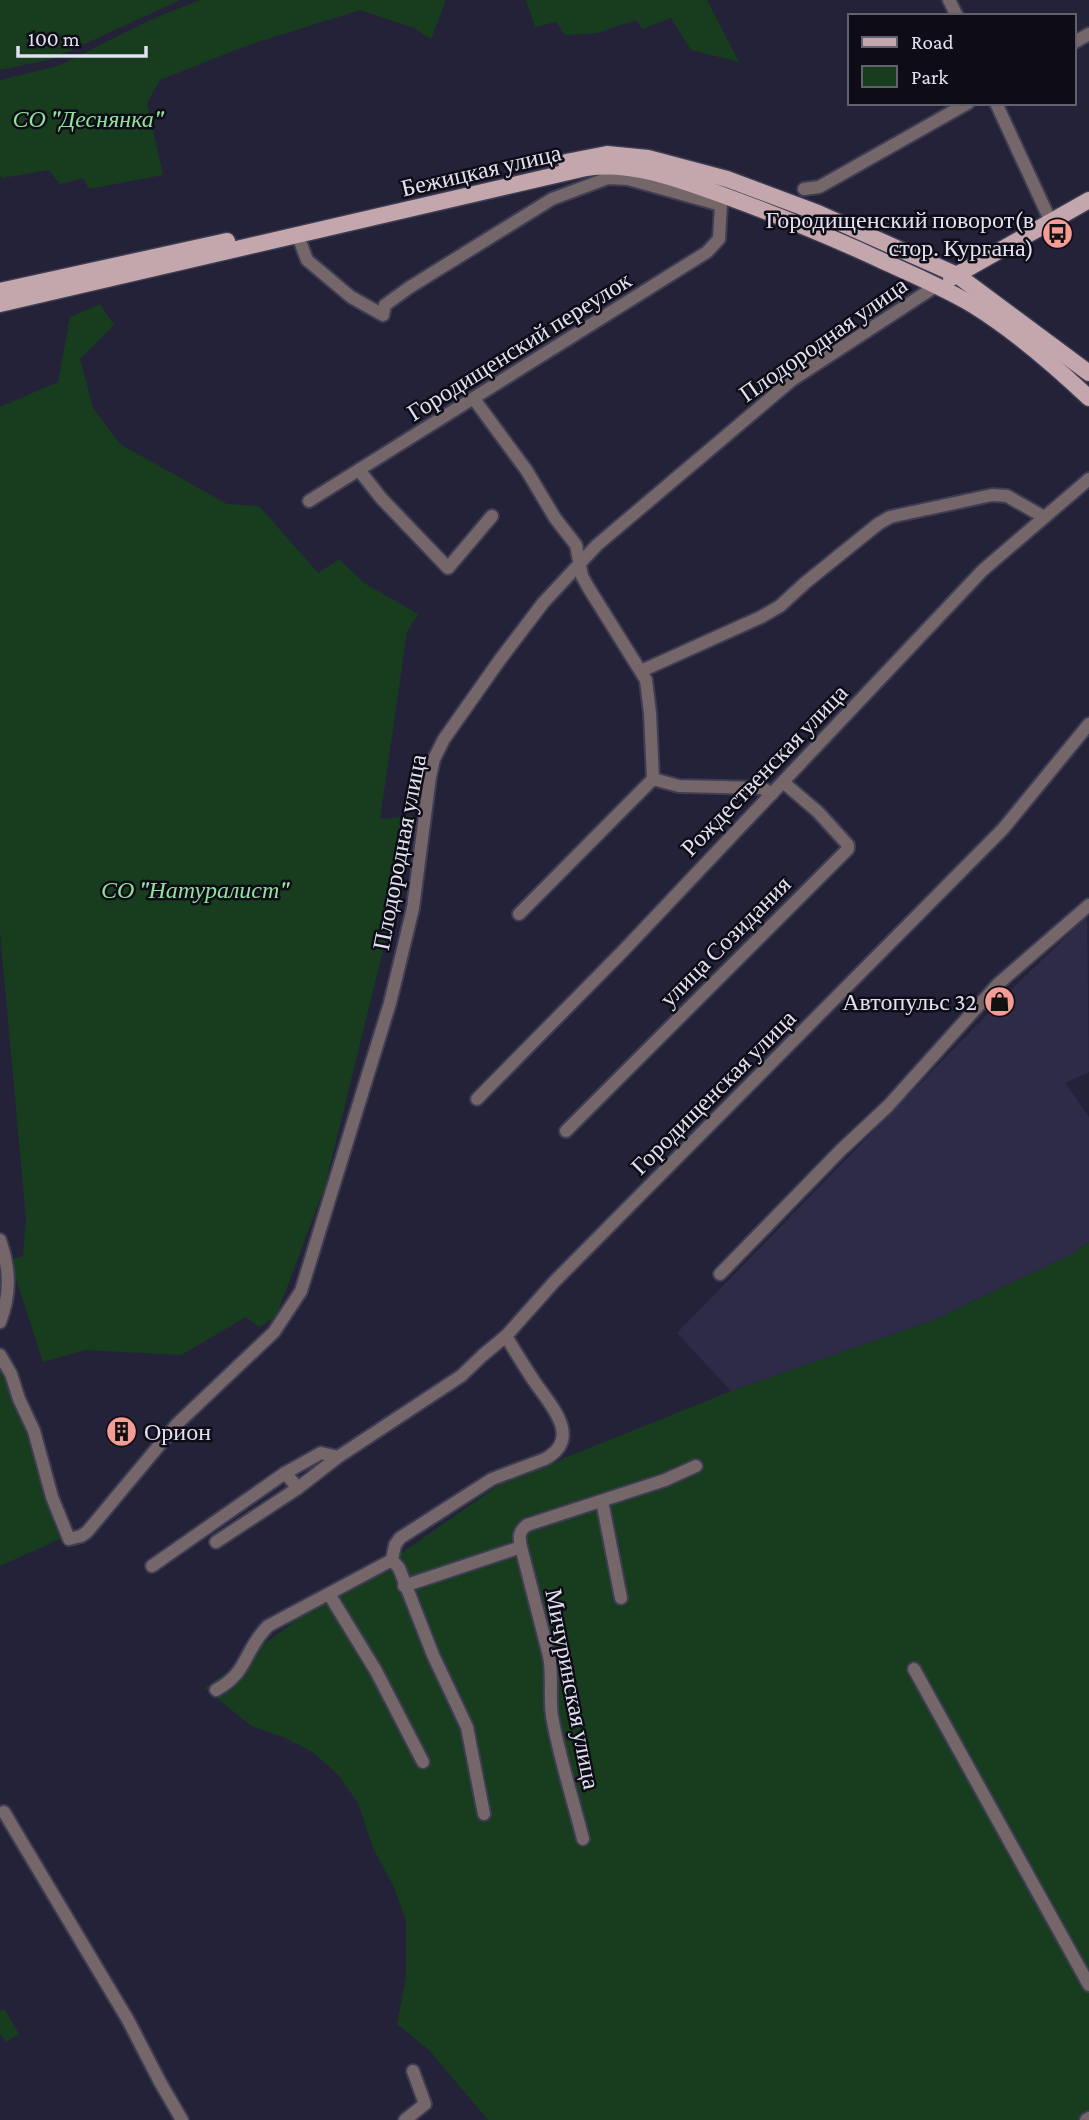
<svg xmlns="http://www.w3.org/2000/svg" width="1089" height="2120" viewBox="0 0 1089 2120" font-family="'Crimson Pro',serif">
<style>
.built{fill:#2d2b48}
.green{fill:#173d1e}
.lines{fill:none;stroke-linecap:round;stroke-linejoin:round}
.minor-casing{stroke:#3e3d53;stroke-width:16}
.major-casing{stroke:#3e3d53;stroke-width:19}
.minor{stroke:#756669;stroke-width:12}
.major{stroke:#c4a7ac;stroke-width:16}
.labels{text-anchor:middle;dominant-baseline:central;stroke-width:5;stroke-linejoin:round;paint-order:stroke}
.park-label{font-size:24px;font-style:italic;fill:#90e19b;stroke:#0e0d17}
.street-label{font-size:24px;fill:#e1e1f0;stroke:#0e0d17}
.poi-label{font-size:24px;fill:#e1e1f0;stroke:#0e0d17;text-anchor:end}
</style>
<rect width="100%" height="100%" fill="#242239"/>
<polygon class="built" points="1087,916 1089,1072 1065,1083 1089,1117 1089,1242 1072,1254 934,1320 731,1391 677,1333 1009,992"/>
<g class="green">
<polygon points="0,0 180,0 52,59 0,70"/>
<polygon points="200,0 446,0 431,39 414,28 360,10 248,45 160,80 147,103 163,175 89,189 83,178 60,184 49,170 2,178 0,175 0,80 58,66 157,17"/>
<polygon points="526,0 707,0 739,62 691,50 671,18 643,29 636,20 597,33 565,35 556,22 535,27"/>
<polygon points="100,304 114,325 80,359 93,408 120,444 227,504 259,506 318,573 339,559 364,583 418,614 407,632 380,819 416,816 325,1186 276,1317 259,1327 246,1317 181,1355 85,1350 43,1362 10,1260 23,1256 26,1219 0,932 0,407 58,382 70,317"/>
<polygon points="1089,1242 1089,2120 488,2120 429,2050 397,2024 406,1977 406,1920 393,1885 373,1848 358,1803 338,1775 313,1752 283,1737 251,1726 205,1688 330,1595 392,1560 500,1484 731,1391 934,1320 1072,1254"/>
<polygon points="0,1359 64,1537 0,1566"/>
<polygon points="4,2009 19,2034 6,2042 0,2033 0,2011"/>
</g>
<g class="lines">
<defs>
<g id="minor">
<polyline points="949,0 957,16"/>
<polyline points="1073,43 1089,34"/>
<polyline points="996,103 1051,222"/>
<polyline points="804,189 819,187 828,182 968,103"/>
<polyline points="298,236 307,260 351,297 383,315 385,305 410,287 552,199 608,178 628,179 721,205 719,239 707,252 309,501"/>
<polyline points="474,399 527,471 555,518 576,545 582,576 588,587 646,680 650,713 653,779"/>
<polyline points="359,470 381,498 448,568 492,516"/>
<polyline points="641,671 761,617 780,606 805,583 878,524 890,517 992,495 1007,496 1044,517"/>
<polyline points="653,779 679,786 762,788 772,794"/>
<polyline points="519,914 653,779"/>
<polyline points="477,1099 624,950 983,570 1089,479"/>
<polyline points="566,1131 848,849 848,845 818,812 783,782"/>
<path d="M 0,1240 C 10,1269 11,1293 0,1322"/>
<polyline points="720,1274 841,1150 888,1106 998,984 1089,905"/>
<polyline points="0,1355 11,1374 19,1399 34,1431 52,1497 69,1539 81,1536 87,1532 177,1424 274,1332 301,1291 390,1003 413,908 430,777 434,759 444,739 499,661 543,603 597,545 792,380 936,286"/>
<polyline points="338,1457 321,1453 285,1473 298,1488 338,1457 461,1376 483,1355 506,1336 555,1281 1003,829 1089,724"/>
<polyline points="602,1501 621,1598"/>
<polyline points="216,1542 298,1488"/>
<path d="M 521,1547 L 549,1656 C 553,1676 549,1695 552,1716 C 559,1757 573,1799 583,1839"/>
<polyline points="152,1566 285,1473"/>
<path d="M 404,1586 L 521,1547 C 519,1537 518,1532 527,1525 L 665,1480 L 696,1466"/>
<polyline points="329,1594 376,1671 423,1762"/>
<polyline points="914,1669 1089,1985"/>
<path d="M 216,1690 C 249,1672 243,1651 268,1626 L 392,1560"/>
<polyline points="4,1812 128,2020 160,2082 182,2120"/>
<path d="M 484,1814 L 467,1727 L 433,1655 L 399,1568 L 392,1560 L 395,1545 L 400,1538 L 492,1479 L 545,1459 C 585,1437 547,1402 532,1378 C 523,1364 514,1350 506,1336"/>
<polyline points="405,2120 425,2104 413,2071"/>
<polyline points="1086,2120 1089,2118"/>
</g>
<g id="major">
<polyline points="566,162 607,154 648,158 727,179 818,213 957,275 1089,373"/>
<polyline points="951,278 1089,200"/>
<polyline points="0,291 227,241"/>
<path d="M 0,304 L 586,168 C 633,161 681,180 725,196 C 780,216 834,238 887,263 C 916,276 946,289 973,305 C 1015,331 1053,364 1089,398"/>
</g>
</defs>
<use href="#minor" class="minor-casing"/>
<use href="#major" class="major-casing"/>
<use href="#minor" class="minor"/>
<use href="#major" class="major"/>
</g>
<defs>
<symbol id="bus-disc" viewBox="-11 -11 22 22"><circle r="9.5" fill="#f59c94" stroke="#0e0d17"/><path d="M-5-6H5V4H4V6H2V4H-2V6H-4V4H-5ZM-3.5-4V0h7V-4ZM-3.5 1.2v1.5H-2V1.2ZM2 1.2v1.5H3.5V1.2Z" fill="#111"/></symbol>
<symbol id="shop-disc" viewBox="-11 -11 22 22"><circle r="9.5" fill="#f59c94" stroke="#0e0d17"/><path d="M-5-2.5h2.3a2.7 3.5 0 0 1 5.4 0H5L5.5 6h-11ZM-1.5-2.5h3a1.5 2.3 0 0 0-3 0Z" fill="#111"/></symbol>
<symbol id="building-disc" viewBox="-11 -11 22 22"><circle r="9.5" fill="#f59c94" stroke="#0e0d17"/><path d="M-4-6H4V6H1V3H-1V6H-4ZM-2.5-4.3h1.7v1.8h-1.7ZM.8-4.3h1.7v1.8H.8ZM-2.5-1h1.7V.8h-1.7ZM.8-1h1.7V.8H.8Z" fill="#111"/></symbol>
</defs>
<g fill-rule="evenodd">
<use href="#bus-disc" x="1040" y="216" width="35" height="35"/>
<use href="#shop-disc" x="982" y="984" width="35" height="35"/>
<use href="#building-disc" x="104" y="1414" width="35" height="35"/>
</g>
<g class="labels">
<g class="park-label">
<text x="88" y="118">СО "Деснянка"</text>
<text x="195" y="889">СО "Натуралист"</text>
</g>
<g class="street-label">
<text transform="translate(481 170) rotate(-13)">Бежицкая улица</text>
<text transform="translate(823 339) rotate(-35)">Плодородная улица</text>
<text transform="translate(519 346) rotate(-32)">Городищенский переулок</text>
<text transform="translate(764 770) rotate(-46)">Рождественская улица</text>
<text transform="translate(399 852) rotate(-79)">Плодородная улица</text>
<text transform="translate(725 941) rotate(-45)">улица Созидания</text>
<text transform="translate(713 1092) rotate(-45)">Городищенская улица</text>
<text transform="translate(573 1689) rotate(79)">Мичуринская улица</text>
</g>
<g class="poi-label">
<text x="1034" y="219">Городищенский поворот(в<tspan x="1034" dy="28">стор. Кургана)</tspan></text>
<text x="977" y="1001">Автопульс 32</text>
<text x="144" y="1431" text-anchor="start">Орион</text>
</g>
</g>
<rect x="848" y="14" width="228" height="91" fill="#0e0d17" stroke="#62626e" stroke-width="2"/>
<rect x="862" y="37" width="35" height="10" fill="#c4a7ac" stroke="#62626e" stroke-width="2"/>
<text x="911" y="49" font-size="21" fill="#e1e1f0">Road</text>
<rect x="862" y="66" width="35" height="21" fill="#173d1e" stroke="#62626e" stroke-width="2"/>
<text x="911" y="84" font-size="21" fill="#e1e1f0">Park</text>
<path d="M18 46v10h128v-10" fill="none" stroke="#e1e1f0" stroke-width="3.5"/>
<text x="28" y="46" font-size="21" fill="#e1e1f0" stroke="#0e0d17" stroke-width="5" paint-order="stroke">100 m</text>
</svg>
